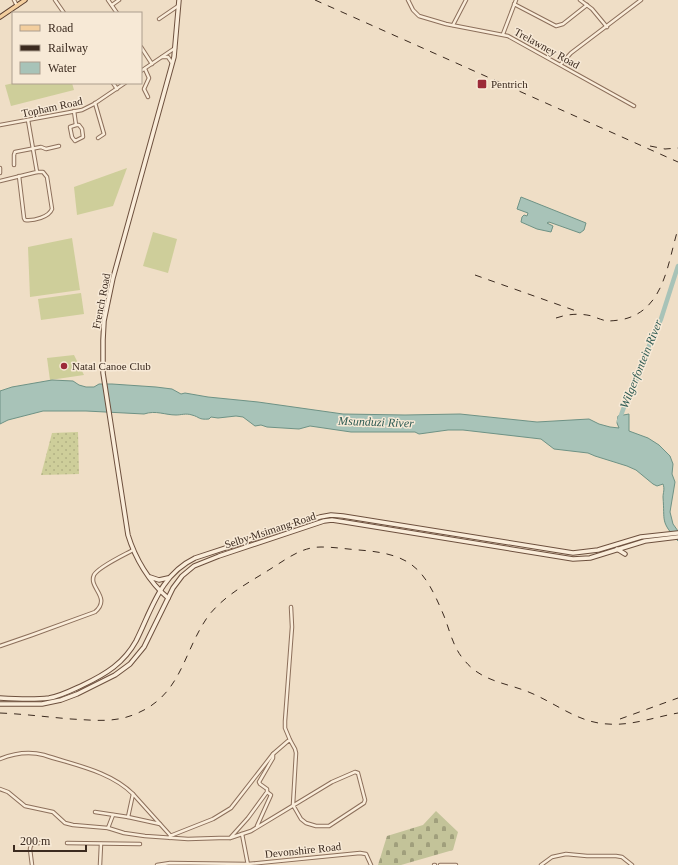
<svg xmlns="http://www.w3.org/2000/svg" width="678" height="865" viewBox="0 0 678 865" font-family="'Times New Roman',serif">
<style>
.grass{fill:url(#grass-dots)}
.cemetery{fill:url(#cemetery-stones)}
.pitch{fill:#cece9a}
.water{fill:#a8c3b8;stroke:#6e9285}
.lines{fill:none;stroke-linecap:round;stroke-linejoin:round}
.river{stroke:#a8c3b8;stroke-width:4.5}
.street-casing{stroke:#8c6f5b;stroke-width:4.5}
.secondary-casing{stroke:#6d503e;stroke-width:5.5}
.primary-casing{stroke:#593e2f;stroke-width:5.5}
.street{stroke:#faedda;stroke-width:2.5}
.secondary{stroke:#faedda;stroke-width:3.5}
.primary{stroke:#f3ce9e;stroke-width:3.5}
.rail{stroke:#3b2a1f;stroke-width:1;stroke-dasharray:7 7;stroke-linecap:butt}
.poi-dot{fill:#9c2a38;stroke:#f7e9d6;stroke-width:1.5}
.labels{text-anchor:middle;dominant-baseline:central;stroke-width:3;stroke-linejoin:round;paint-order:stroke}
.street-label{font-size:11px;fill:#3b2a1f;stroke:#f7e9d6}
.poi-label{font-size:11px;fill:#3b2a1f;stroke:#f7e9d6;text-anchor:start}
.water-label{font-size:12px;font-style:italic;fill:#2e5b53;stroke:#f7e9d6}
</style>
<defs>
<pattern id="grass-dots" width="8" height="8" patternUnits="userSpaceOnUse"><rect width="8" height="8" fill="#cece9a"/><path d="M2 2h.1M6 6h.1" fill="none" stroke="#b2b184" stroke-width="1.8" stroke-linecap="round"/></pattern>
<pattern id="cemetery-stones" width="16" height="16" patternUnits="userSpaceOnUse"><rect width="16" height="16" fill="#c3c399"/><path d="M2 7V4a2 2 0 0 1 4 0v3zM10 15v-3a2 2 0 0 1 4 0v3z" fill="#a09f7c"/></pattern>
</defs>
<rect width="100%" height="100%" fill="#efdec6"/>
<polygon class="grass" points="78,432 79,474 41,475 52,433"/>
<polygon class="cemetery" points="436,811 458,832 453,850 401,865 378,865 387,836 423,825"/>
<g class="pitch">
<polygon points="14,83 72,83 74,90 11,106 5,85"/>
<polygon points="127,168 113,206 77,215 74,187"/>
<polygon points="153,232 177,239 168,273 143,266"/>
<polygon points="72,238 80,290 30,297 28,247"/>
<polygon points="81,293 84,314 41,320 38,299"/>
<polygon points="74,355 84,375 50,380 47,358"/>
</g>
<g class="water">
<polygon points="521,197 586,223 584,230 580,233 549,222 547,223 553,226 551,232 537,229 521,222 522,217 524,215 527,216 528,213 517,209"/>
<path d="M 52,380 L 73,381 L 79,385 L 86,387 L 94,387 L 99,384 L 112,384 L 156,387 L 172,389 L 181,394 L 185,393 L 208,397 L 258,402 L 343,414 L 405,415 L 460,414 L 537,422 L 589,419 L 599,424 L 610,427 L 619,428 L 617,423 L 618,416 L 629,414 L 629,431 L 648,438 L 659,445 L 670,456 L 673,464 L 672,474 L 675,482 L 670,512 L 673,524 L 678,531 L 678,541 C 660,521 665,522 663,497 C 663,493 665,489 663,484 L 657,486 L 653,484 L 636,470 L 627,466 L 595,456 L 588,453 L 554,449 L 541,439 L 463,430 L 448,430 L 419,434 L 415,432 L 351,432 L 310,426 L 299,429 L 267,427 L 261,425 L 255,426 L 243,417 L 236,416 L 218,418 L 211,417 L 209,419 C 198,420 200,417 192,415 C 186,413 181,415 176,415 C 165,415 156,410 144,414 L 86,411 L 43,411 L 8,420 L 0,424 L 0,391 L 12,387 Z"/>
</g>
<g class="lines">
<polyline class="river" points="619,421 624,407 643,366 649,346 661,319 678,266"/>
<defs>
<g id="street">
<polyline points="14,0 17,6"/>
<polyline points="55,0 64,13"/>
<polyline points="108,0 117,13"/>
<polyline points="408,0 413,10 419,16 446,24 508,36 634,106"/>
<polyline points="580,0 592,9 607,27"/>
<polyline points="514,4 556,26 563,24 587,5"/>
<polyline points="112,5 119,0"/>
<polyline points="159,19 178,6"/>
<polyline points="453,25 466,0"/>
<polyline points="503,34 516,0"/>
<polyline points="141,47 152,64"/>
<polyline points="162,57 168,57 172,63"/>
<polyline points="561,64 571,53 641,0"/>
<polyline points="145,69 149,78 144,89 148,97"/>
<polyline points="141,71 175,48"/>
<polyline points="113,83 117,89"/>
<polyline points="95,103 104,134 98,138"/>
<polyline points="74,111 76,125"/>
<polyline points="0,125 82,110 94,104 125,83"/>
<polygon points="76,125 79,125 82,129 83,137 75,141 72,137 70,127"/>
<polyline points="14,165 14,155 15,152 41,147 46,149 59,146"/>
<polyline points="0,168 0,173"/>
<path d="M 19,176 L 24,218 L 25,220 C 34,221 49,217 52,209 L 47,177 L 43,172 L 37,172"/>
<polyline points="0,181 37,172 28,120"/>
<path d="M 0,646 L 32,635 L 95,612 C 112,597 88,588 94,575 C 98,567 124,555 133,550"/>
<polyline points="290,740 285,728 285,721 292,627 291,607"/>
<path d="M 0,759 C 15,753 28,751 44,755 C 74,765 110,771 133,794"/>
<polyline points="0,789 8,792 25,806 53,812 65,823 73,825 108,828 124,833 145,836 188,839 219,838 230,838 251,831 332,782 355,772 358,773 365,800 364,803 329,826 316,826 306,823 301,819 293,805 296,753 295,749 290,740 288,741 273,754 273,758 259,782 260,784 267,789 267,792 248,818 230,838"/>
<polyline points="95,812 128,817 160,824"/>
<polyline points="128,817 133,794 170,835"/>
<polyline points="257,826 271,795 267,792"/>
<polyline points="108,828 113,815"/>
<polyline points="242,834 248,865"/>
<polyline points="170,838 170,836 213,819 231,808 273,754"/>
<polyline points="67,843 140,844"/>
<polyline points="32,865 30,849 31,845 35,843 46,843"/>
<polyline points="100,865 101,844"/>
<polyline points="157,865 170,863 248,864 360,853 366,854 371,865"/>
<polyline points="434,865 435,865"/>
<polyline points="440,865 456,865"/>
<polyline points="541,865 552,857 566,854 587,856 616,856 622,857 632,865"/>
</g>
<g id="secondary">
<polyline points="617,549 625,554"/>
<polyline points="150,577 159,580 168,578"/>
<path d="M 168,598 C 149,582 135,558 128,535 L 103,373 L 103,340 L 104,321 L 113,278 L 174,57 L 179,0"/>
<path d="M 0,698 C 16,699 33,700 49,698 C 61,696 72,690 83,685 C 106,674 124,663 136,641 C 152,609 160,575 195,558 L 320,517 L 331,515 L 343,516 L 573,553 L 598,550 L 641,537 L 678,533"/>
<polyline points="0,704 42,704 61,700 77,694 115,675 130,664 144,647 173,588 182,576 194,566 219,556 324,521 332,520 345,522 573,559 590,558 645,541 678,537"/>
</g>
<polyline id="primary" points="0,17 25,0"/>
</defs>
<use href="#street" class="street-casing"/>
<use href="#secondary" class="secondary-casing"/>
<use href="#primary" class="primary-casing"/>
<use href="#street" class="street"/>
<use href="#secondary" class="secondary"/>
<use href="#primary" class="primary"/>
<g class="rail">
<polyline points="315,0 678,162"/>
<polyline points="650,146 665,149 678,148"/>
<polyline points="475,275 579,312"/>
<path d="M 556,318 C 568,314 579,313 592,316 C 597,318 602,320 607,321 C 613,321 622,320 628,318 C 665,306 668,261 678,229"/>
<path d="M 0,713 C 24,714 47,717 71,719 C 92,720 112,723 133,715 C 183,696 182,652 209,615 C 226,594 250,582 272,568 C 288,558 302,547 321,547 C 334,547 346,549 359,550 C 412,554 424,568 444,616 C 450,631 453,648 465,661 C 482,682 508,683 531,693 C 557,704 579,723 608,724 C 631,726 655,717 678,713"/>
<polyline points="620,719 678,698"/>
</g>
</g>
<g class="poi-dot">
<rect x="477" y="79" width="10" height="10" rx="2"/>
<circle cx="64" cy="366" r="4"/>
</g>
<g class="labels">
<g class="street-label">
<text transform="translate(547 48) rotate(29)">Trelawney Road</text>
<text transform="translate(52 107) rotate(-12)">Topham Road</text>
<text transform="translate(101 301) rotate(-79)">French Road</text>
<text transform="translate(270 530) rotate(-18)">Selby Msimang Road</text>
<text transform="translate(303 850) rotate(-6)">Devonshire Road</text>
</g>
<g class="poi-label">
<text x="491" y="84">Pentrich</text>
<text x="72" y="366">Natal Canoe Club</text>
</g>
<g class="water-label">
<text transform="translate(641 364) rotate(-68)">Wilgerfontein River</text>
<text transform="translate(376 422) rotate(2)">Msunduzi River</text>
</g>
</g>
<rect x="12" y="12" width="130" height="72" fill="#f7e9d6" stroke="#ac9d8d"/>
<rect x="20" y="25" width="20" height="6" fill="#f3ce9e" stroke="#ac9d8d"/>
<text x="48" y="32" font-size="12" fill="#3b2a1f">Road</text>
<rect x="20" y="45" width="20" height="6" fill="#3b2a1f" stroke="#ac9d8d"/>
<text x="48" y="52" font-size="12" fill="#3b2a1f">Railway</text>
<rect x="20" y="62" width="20" height="12" fill="#a8c3b8" stroke="#ac9d8d"/>
<text x="48" y="72" font-size="12" fill="#3b2a1f">Water</text>
<path d="M14 845v6h72v-6" fill="none" stroke="#3b2a1f" stroke-width="2"/>
<text x="20" y="845" font-size="12" fill="#3b2a1f" stroke="#f7e9d6" stroke-width="3" paint-order="stroke">200 m</text>
</svg>
